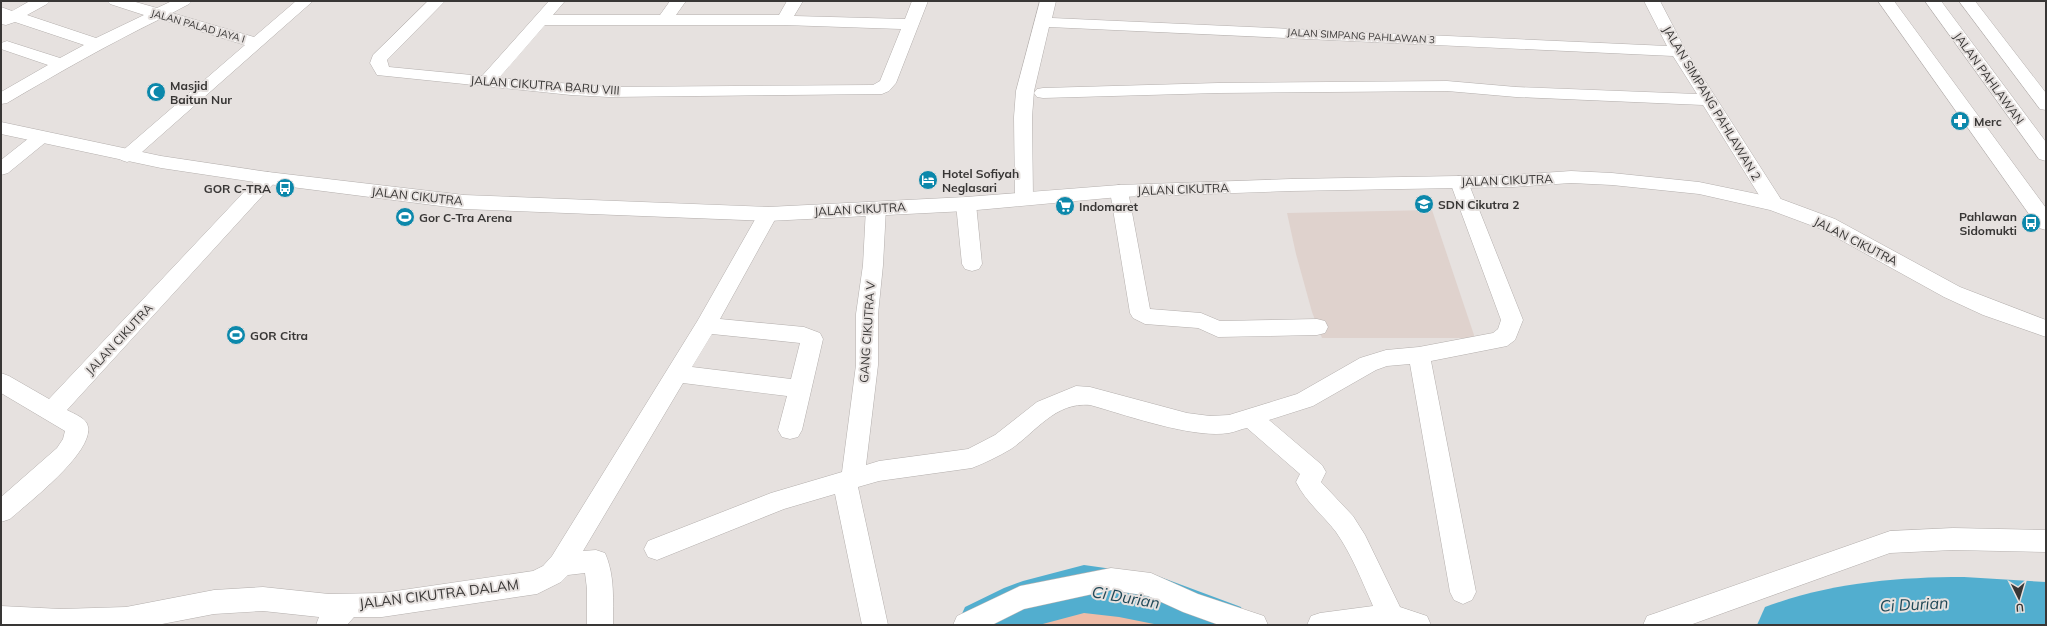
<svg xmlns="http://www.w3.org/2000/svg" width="2047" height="626" viewBox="0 0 2047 626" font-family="Mulish,sans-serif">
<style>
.built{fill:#dfd2cd}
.green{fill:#efbca7}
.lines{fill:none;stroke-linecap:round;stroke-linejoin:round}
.river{fill:#52aecf;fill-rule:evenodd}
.minor-casing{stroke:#b4afad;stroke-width:1}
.tertiary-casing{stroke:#b4afad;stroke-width:1}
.secondary-casing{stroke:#b4afad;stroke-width:1}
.minor{fill:#fff;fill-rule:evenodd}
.tertiary{fill:#fff;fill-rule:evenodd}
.secondary{fill:#fff;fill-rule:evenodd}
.labels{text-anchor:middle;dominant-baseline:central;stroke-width:4;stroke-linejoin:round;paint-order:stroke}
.far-street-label{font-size:10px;fill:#383635;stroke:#e6e1df}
.street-label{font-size:12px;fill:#383635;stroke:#e6e1df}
.poi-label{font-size:12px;font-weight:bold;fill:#383635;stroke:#e6e1df;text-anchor:start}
.near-street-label{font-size:14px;fill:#383635;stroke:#e6e1df}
.near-water-label{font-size:16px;font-style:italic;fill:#204857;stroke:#e6e1df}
</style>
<rect width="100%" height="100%" fill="#e6e1df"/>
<polygon class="built" points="1432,210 1475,338 1322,338 1312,312 1296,254 1287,213"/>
<polygon class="green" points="1094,604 1139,609 1179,625 1004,625 1034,611"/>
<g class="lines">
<g class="river">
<polygon points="1084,565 1155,575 1241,607 1249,625 1159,625 1119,617 1084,613 1039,625 957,625 965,607 1004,588 1023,581"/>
<path d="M 1964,577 L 2046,582 L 2046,625 L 1757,625 L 1765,607 C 1829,583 1896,577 1964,577 Z"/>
</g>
<defs>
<g id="minor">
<path d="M 30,1 L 50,1 L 47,4 L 27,15 L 96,38 L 144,15 L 110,4 L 107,1 L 132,1 L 157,8 L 172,1 L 192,1 L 189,4 L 172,13 L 254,37 L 296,1 L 313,1 L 133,160 L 127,162 L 121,160 L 118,156 L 121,152 L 245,45 L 160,19 C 107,45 58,73 7,103 L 1,104 L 1,92 L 48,65 L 1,49 L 1,43 L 7,41 L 13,43 L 60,58 L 84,45 L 15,22 L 6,25 L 1,24 L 1,7 L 12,11 Z"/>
<path d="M 428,1 L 445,1 L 387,60 L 389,67 L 482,76 L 549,1 L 565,1 L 553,15 L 660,15 L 670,1 L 686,1 L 676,15 L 779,15 L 787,1 L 803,1 L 794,16 L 905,19 L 912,1 L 928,1 L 896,83 L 889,91 L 882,94 L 609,97 L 571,95 L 377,75 L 370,63 L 373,55 ZM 545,25 L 784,25 L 901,29 L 880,81 L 873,85 L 609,87 L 499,78 Z"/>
<polygon points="1040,1 1056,1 1052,18 1667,46 1644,1 1660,1 1686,51 1784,204 1781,208 1774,210 1767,208 1703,105 1516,97 1447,91 1218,93 1043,98 1037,97 1034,93 1037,89 1043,88 1218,83 1447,81 1516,87 1697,94 1673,56 1049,27 1034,91 1032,117 1033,199 1031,203 1024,205 1017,203 1015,199 1014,117 1016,91"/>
<polygon points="40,132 46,134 49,138 46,142 8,173 1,175 1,160 34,134"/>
<path d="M 268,172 L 275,174 L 277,178 L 275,182 L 67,410 C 74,414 87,418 88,427 C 93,453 28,503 10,519 L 1,522 L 1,497 L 57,448 L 63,439 L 65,431 L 1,393 L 1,373 L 9,376 L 49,399 L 261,174 Z"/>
<path d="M 1459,176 L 1466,178 L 1468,182 L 1523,320 L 1515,340 L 1507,346 L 1431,361 L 1476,592 L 1472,600 L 1463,604 L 1454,600 L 1450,592 L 1410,364 L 1387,366 L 1376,370 L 1313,406 L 1269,420 L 1322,465 L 1326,472 L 1321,482 L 1353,516 L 1365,535 L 1400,607 L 1427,616 L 1431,625 L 1307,625 L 1311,616 L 1320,613 L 1373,606 C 1362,581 1352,555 1336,532 C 1323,515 1306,502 1296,482 L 1300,474 L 1247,428 C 1241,429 1235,432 1229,433 C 1193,439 1126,415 1090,405 C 1055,402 1037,431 1011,449 C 999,456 985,463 972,468 L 879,481 L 858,487 L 888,625 L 862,625 L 835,494 L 784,509 L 657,560 L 648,557 L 644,549 L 648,541 L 771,493 L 842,472 L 856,365 L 856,314 L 863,265 L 866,208 L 869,203 L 876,202 L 883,203 L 886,208 L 883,265 L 878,314 L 878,365 L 866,465 L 879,461 L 968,449 L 995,435 L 1037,402 L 1076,386 L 1090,387 L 1187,413 L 1210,416 L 1229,415 L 1297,394 L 1360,358 L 1386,350 L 1419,347 L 1493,333 L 1498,329 L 1501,320 L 1450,182 L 1452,178 Z"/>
<polygon points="1119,185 1126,187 1128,191 1150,309 1201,313 1220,321 1317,319 1325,321 1328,327 1325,333 1317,335 1218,337 1198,328 1145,324 1133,318 1130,313 1110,191 1112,187"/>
<polygon points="966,198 973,200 976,204 982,264 979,269 972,271 965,269 962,264 956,204 959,200"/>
<path d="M 768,208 L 775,209 L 778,214 L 720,319 L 804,327 L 820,333 L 823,339 L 802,430 L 798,437 L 790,439 L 782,437 L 778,430 L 787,396 L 683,383 L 583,551 L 596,550 L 605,553 C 615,575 613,601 613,625 L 587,625 L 587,589 L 585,573 L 568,575 L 561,582 L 537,594 L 382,617 L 354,617 L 347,625 L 316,625 L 319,617 L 263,611 L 214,614 L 157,625 L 1,625 L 1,606 L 61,609 L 126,607 L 214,590 L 263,587 L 329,594 L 382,593 L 533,571 L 543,566 L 552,556 L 698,320 L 761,209 ZM 712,334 L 800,343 L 791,379 L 692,367 Z"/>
<polygon points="1953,528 2046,530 2046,552 1953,550 1890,553 1690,625 1643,625 1647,616 1656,613 1890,531"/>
<polygon points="1111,568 1151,573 1198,594 1264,616 1268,625 1219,625 1183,612 1148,596 1111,590 1024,609 992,625 953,625 957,616 1020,586"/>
</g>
<g id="tertiary">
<polygon points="1878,1 1894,1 2046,208 2046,230 2039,228"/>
<polygon points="1959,1 1975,1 2046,93 2046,110 2040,109"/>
</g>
<g id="secondary">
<polygon points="1925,1 1941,1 2046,142 2046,161 2039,159"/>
<polygon points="1,122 161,156 268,172 464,195 768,207 966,197 1119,185 1291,179 1513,175 1571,171 1612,173 1699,182 1781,199 1835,219 1960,287 2046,320 2046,337 1983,315 1944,297 1821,229 1770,210 1699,194 1612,185 1571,183 1513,187 1291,191 1119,197 966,211 768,221 464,209 268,184 161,168 1,134"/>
</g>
</defs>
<use href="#minor" class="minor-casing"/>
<use href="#tertiary" class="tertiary-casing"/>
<use href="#secondary" class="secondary-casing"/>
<use href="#minor" class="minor"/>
<use href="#tertiary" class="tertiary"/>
<use href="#secondary" class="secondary"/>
</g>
<defs>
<symbol id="mosque-disc" viewBox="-11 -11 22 22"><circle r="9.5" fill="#0c88ab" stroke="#e6e1df"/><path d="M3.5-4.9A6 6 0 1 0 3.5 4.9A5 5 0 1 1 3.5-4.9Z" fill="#fff"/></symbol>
<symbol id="pharmacy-disc" viewBox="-11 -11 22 22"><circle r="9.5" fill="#0c88ab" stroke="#e6e1df"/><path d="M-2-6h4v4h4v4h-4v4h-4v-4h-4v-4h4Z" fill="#fff"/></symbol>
<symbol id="hotel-disc" viewBox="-11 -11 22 22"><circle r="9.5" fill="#0c88ab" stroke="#e6e1df"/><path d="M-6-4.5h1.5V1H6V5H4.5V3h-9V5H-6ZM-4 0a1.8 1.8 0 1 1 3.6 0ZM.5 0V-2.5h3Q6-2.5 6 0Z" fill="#fff"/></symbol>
<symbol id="bus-disc" viewBox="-11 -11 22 22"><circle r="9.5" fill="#0c88ab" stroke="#e6e1df"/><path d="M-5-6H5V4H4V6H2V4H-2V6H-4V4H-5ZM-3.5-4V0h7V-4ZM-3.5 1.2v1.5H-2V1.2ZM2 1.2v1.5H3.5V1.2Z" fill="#fff"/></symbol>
<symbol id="school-disc" viewBox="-11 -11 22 22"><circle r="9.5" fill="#0c88ab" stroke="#e6e1df"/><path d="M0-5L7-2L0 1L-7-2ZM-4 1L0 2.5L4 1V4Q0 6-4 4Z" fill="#fff"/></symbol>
<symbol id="supermarket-disc" viewBox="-11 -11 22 22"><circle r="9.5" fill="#0c88ab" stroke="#e6e1df"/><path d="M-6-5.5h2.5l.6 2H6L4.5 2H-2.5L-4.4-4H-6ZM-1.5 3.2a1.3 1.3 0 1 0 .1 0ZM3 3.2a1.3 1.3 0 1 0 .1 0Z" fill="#fff"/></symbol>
<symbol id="stadium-disc" viewBox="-11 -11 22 22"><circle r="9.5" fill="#0c88ab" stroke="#e6e1df"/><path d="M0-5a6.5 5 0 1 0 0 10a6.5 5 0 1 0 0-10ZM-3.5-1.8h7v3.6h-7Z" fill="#fff"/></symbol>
</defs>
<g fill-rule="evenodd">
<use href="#mosque-disc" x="145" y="81" width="22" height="22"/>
<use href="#pharmacy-disc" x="1949" y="110" width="22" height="22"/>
<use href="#hotel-disc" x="917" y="169" width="22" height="22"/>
<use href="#bus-disc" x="274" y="177" width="22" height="22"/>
<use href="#school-disc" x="1413" y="193" width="22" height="22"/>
<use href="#supermarket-disc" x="1054" y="195" width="22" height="22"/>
<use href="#stadium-disc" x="394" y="206" width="22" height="22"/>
<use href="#bus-disc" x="2020" y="212" width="22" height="22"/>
<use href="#stadium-disc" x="225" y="324" width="22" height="22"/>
</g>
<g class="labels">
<g class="far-street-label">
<text transform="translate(198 26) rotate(16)">JALAN PALAD JAYA I</text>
<text transform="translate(1361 36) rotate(3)">JALAN SIMPANG PAHLAWAN 3</text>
</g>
<g class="street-label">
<text transform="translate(1989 78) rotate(54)">JALAN PAHLAWAN</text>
<text transform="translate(545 85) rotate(4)">JALAN CIKUTRA BARU VIII</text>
<text transform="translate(1712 103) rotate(59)">JALAN SIMPANG PAHLAWAN 2</text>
<text transform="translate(1507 180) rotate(-2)">JALAN CIKUTRA</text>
<text transform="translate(1183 189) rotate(-2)">JALAN CIKUTRA</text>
<text transform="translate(417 196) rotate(6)">JALAN CIKUTRA</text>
<text transform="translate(860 209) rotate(-3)">JALAN CIKUTRA</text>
<text transform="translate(1856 241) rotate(27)">JALAN CIKUTRA</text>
<text transform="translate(867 332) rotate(-86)">GANG CIKUTRA V</text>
<text transform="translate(119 339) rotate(-47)">JALAN CIKUTRA</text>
</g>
<g class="poi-label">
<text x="170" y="85">Masjid<tspan x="170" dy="14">Baitun Nur</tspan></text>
<text x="1974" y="121">Merc</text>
<text x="942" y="173">Hotel Sofiyah<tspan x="942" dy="14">Neglasari</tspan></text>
<text x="271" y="188" text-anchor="end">GOR C-TRA</text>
<text x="1438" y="204">SDN Cikutra 2</text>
<text x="1079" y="206">Indomaret</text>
<text x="2017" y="216" text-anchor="end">Pahlawan<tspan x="2017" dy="14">Sidomukti</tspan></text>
<text x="419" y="217">Gor C-Tra Arena</text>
<text x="250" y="335">GOR Citra</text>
</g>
<g class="near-street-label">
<text transform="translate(439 594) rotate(-7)">JALAN CIKUTRA DALAM</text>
</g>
<g class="near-water-label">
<text transform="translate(1126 597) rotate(10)">Ci Durian</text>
<text transform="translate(1914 604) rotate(-3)">Ci Durian</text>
</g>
</g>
<rect width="2047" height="626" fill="none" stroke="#383635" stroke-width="4"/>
<g transform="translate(2019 598) rotate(175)" stroke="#e6e1df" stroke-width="3" paint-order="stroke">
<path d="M0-3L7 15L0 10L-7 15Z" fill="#383635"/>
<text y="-6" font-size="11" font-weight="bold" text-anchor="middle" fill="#383635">U</text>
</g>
</svg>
